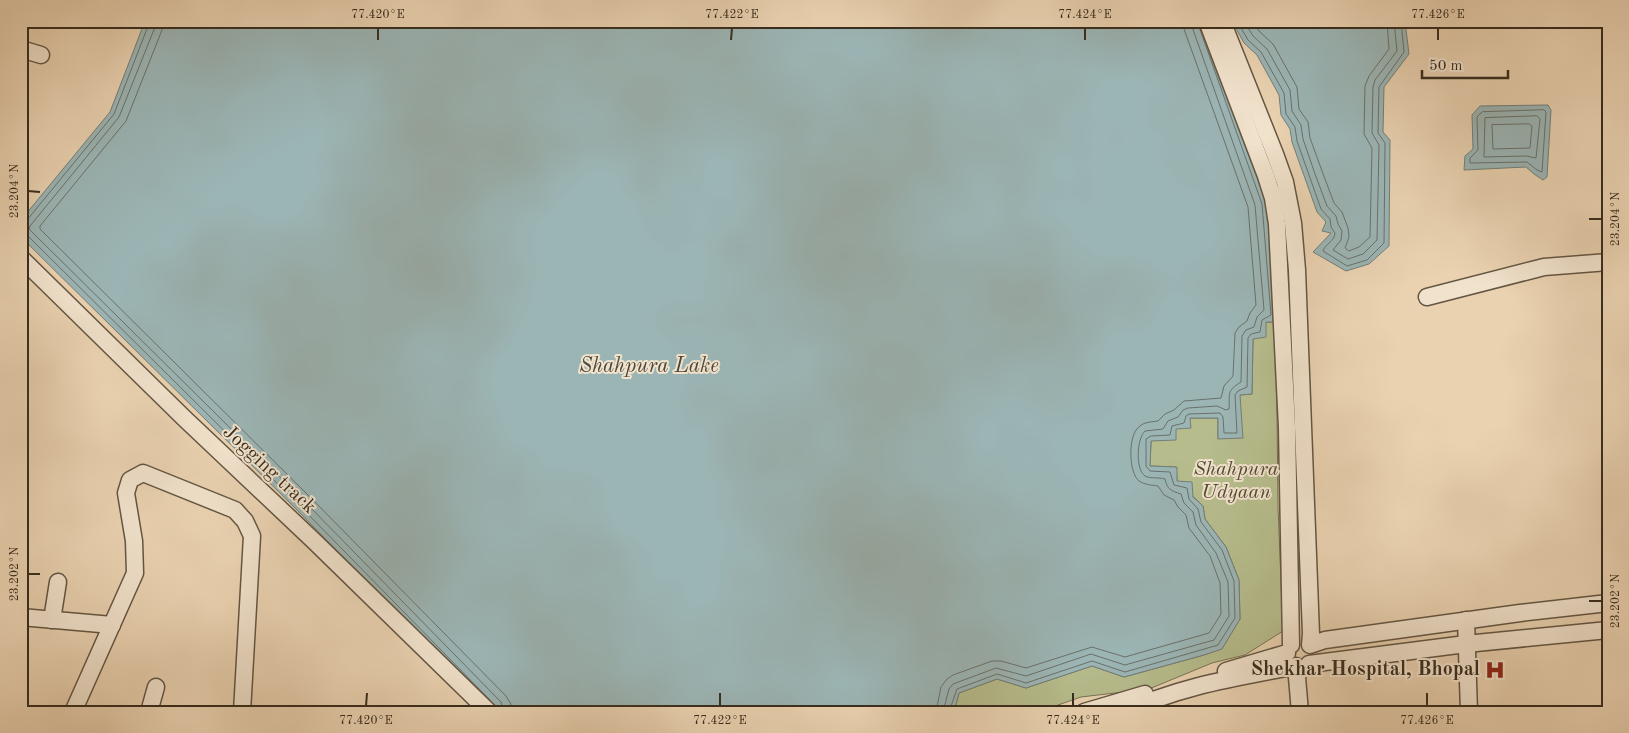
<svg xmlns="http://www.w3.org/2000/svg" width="1629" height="733" viewBox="0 0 1629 733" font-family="'Old Standard TT',serif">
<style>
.green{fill:#b6bc8c;stroke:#777455}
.water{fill:#9bb5b5;stroke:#737f79}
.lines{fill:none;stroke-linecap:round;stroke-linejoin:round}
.shore{stroke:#6a716a;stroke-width:1}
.minor-casing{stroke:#645643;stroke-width:19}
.minor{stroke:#f1e2cc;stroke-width:16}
.ticks{fill:none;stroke:#382d1e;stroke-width:2}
.labels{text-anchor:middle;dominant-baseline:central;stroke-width:4;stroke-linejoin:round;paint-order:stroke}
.street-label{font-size:20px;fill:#382d1e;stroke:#f1e2cc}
.park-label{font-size:20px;font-style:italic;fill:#514a34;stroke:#f1e2cc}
.poi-label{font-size:20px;font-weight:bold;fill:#382d1e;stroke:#f1e2cc;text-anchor:end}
.water-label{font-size:21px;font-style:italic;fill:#4c483c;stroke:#f1e2cc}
.neatline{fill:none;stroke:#382d1e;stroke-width:2}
.ticks-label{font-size:12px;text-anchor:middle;fill:#382d1e}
</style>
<rect width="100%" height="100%" fill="#ead2b1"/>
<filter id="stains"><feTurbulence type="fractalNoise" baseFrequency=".004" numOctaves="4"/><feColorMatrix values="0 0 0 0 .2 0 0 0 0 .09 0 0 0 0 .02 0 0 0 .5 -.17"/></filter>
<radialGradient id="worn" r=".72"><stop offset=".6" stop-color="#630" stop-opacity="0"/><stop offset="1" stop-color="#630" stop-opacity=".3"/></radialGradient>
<polygon class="green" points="1266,322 1276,322 1278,507 1283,631 1245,655 1212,663 1149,689 1081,697 1038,712 954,712 959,693 997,679 1026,688 1092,666 1124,677 1204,655 1222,648 1240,619 1239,580 1226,547 1205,519 1203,506 1177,481 1176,467 1150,466 1151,441 1176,428 1190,418 1218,418 1218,439 1240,395 1252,394 1253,339"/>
<g class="water">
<polygon points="145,21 1201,21 1267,203 1276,322 1266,322 1266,337 1253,339 1252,394 1240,395 1243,438 1218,439 1218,418 1190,418 1191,428 1176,429 1176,440 1151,441 1150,466 1177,467 1177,481 1192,482 1193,497 1203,506 1205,519 1226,547 1239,580 1240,619 1222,649 1204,655 1124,677 1092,666 1026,688 997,679 959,693 954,712 495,712 296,509 21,237 21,220 110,112"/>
<polygon points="1232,21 1405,21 1409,54 1384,87 1383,132 1390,140 1389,246 1369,264 1346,271 1313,252 1331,233 1322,231 1326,222 1317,212 1292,142 1290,129 1281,115 1279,95 1257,55 1244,43"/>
<polygon points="1548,105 1551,110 1547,177 1543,180 1534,174 1526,167 1464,170 1465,156 1473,149 1472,115 1480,106"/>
</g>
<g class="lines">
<g class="shore">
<polyline points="156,21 155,27 119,117 30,226 29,229 304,501 501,702 504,712"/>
<polyline points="164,21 162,30 126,121 40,226 40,229 309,496 506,696 511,704 512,712"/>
<path d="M 1237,21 L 1248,40 L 1261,52 L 1284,93 L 1286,114 L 1295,127 L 1297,141 L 1321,209 L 1330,219 L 1331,227 L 1335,233 C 1335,241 1325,244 1323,251 L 1347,266 L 1367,260 L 1384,243 L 1385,143 L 1378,133 L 1379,87 L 1404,52 L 1401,21"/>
<polyline points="1244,21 1253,36 1267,49 1290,90 1292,111 1301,125 1303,139 1315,174 1327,206 1336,216 1338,224 1342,231 1341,240 1333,250 1348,259 1363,254 1377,240 1379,145 1372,133 1373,87 1375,80 1397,51 1394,21"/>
<polyline points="1253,21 1259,31 1273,44 1297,87 1299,109 1308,122 1310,138 1322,171 1334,203 1342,212 1348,228 1349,237 1345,248 1349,251 1359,247 1370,237 1372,148 1364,134 1365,86 1369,76 1389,49 1387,21"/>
<polygon points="1544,110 1546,112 1542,172 1537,170 1527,162 1470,163 1470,158 1478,150 1477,117 1482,112"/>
<polygon points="1537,116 1540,119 1536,158 1526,156 1484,157 1485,118"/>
<polygon points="1529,124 1532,126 1530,148 1493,149 1492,125"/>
<polyline points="21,222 27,220 114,114 150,21"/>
<polyline points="21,234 27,235 299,505 490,700"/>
<path d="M 936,712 L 941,687 L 947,679 L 953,675 L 992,661 L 1001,661 L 1026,668 L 1092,647 L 1125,657 L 1209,633 L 1221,614 L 1220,583 L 1210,556 L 1189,528 L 1186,515 L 1178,507 L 1174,500 L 1164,495 L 1158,486 C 1152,485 1145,485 1139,481 C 1129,473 1128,439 1137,429 C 1142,422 1150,422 1158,421 L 1165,414 L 1174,410 L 1184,401 L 1221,398 L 1224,386 L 1233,376 L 1235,333 L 1239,327 L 1247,321 L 1250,313 L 1256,305 L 1248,207 L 1184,29 L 1183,21"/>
<path d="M 943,712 L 949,689 L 953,684 L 996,668 L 1026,676 L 1091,654 L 1125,665 L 1214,640 L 1229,616 L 1228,582 L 1216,553 L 1196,525 L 1193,512 L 1184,503 L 1181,494 C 1171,491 1167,489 1165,479 C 1159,477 1150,479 1145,476 C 1135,469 1137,438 1145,431 L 1163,429 L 1168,421 L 1178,417 L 1183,410 L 1188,408 L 1217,406 L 1226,410 L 1229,409 C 1230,394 1226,391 1241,382 L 1242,336 L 1246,330 L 1254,327 L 1257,317 L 1264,310 L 1255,205 L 1190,21"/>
<polyline points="949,712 957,689 997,674 1026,683 1092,661 1125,672 1218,645 1235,618 1234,581 1222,550 1201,522 1198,509 1189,499 1187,488 1174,485 1170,472 1150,471 1146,466 1146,439 1151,436 1170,435 1172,426 1184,423 1186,416 1189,414 1220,413 1223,417 1224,433 1237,433 1235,395 1238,391 1247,387 1248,338 1251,334 1260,332 1262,320 1271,315 1262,204 1197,21"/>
</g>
<defs>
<g id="minor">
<polyline points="1207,21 1266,176 1273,198 1277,224 1287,427 1291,645"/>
<polyline points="1222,21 1275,154 1285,182 1293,223 1297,270 1311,634 1310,645 1325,640 1520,613 1608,603"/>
<polyline points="21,49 41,55"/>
<polyline points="21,258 184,418 314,541 489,712"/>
<polyline points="1427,297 1544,267 1608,262"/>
<polyline points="21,617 112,625"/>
<polyline points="52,620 58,582"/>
<polyline points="1466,620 1469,712"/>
<polyline points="1309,664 1466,644 1608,630"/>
<polyline points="1226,671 1287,653"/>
<polyline points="73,712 135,573 134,541 126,493 130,480 143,473 235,510 245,521 252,536 242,712"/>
<polyline points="149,712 156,687"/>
<polyline points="1084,712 1145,694"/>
<path d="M 1126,712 C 1178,686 1240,677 1296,666 L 1300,712"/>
</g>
</defs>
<use href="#minor" class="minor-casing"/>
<use href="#minor" class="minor"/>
</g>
<path class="ticks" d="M 378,40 L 378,28M 731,40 L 732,28M 1085,40 L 1085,28M 1438,40 L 1438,28M 28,191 L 40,192M 1589,219 L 1602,219M 28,574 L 40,574M 1589,601 L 1602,601M 366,706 L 367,693M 720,706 L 720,693M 1073,706 L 1073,693M 1427,706 L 1427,693"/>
<defs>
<symbol id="hospital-bare" viewBox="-9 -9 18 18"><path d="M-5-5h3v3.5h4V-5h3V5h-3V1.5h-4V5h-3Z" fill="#8f2418" stroke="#f1e2cc" stroke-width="2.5" paint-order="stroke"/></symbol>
</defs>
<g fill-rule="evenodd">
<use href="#hospital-bare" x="1481" y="656" width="28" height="28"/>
</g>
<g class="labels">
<g class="street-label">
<text transform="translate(269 470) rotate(43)">Jogging track</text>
</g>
<g class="park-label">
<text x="1236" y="470">Shahpura<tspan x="1236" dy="23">Udyaan</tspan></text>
</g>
<g class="poi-label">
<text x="1480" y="670">Shekhar Hospital, Bhopal</text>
</g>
<g class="water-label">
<text x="649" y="366">Shahpura Lake</text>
</g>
</g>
<rect width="1629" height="733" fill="none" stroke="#ead2b1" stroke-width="55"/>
<path d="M1422 70v8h86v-8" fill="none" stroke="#382d1e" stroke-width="2.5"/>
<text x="1429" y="70" font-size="15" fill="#382d1e" stroke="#f1e2cc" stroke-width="4" paint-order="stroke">50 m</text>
<rect x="28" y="28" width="1574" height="678" class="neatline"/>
<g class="ticks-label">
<text x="378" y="18">77.420°E</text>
<text x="732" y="18">77.422°E</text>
<text x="1085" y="18">77.424°E</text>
<text x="1438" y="18">77.426°E</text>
<text transform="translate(14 191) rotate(-90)" y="4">23.204°N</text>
<text transform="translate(1615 219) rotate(-90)" y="4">23.204°N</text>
<text transform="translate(14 574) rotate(-90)" y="4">23.202°N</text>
<text transform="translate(1615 601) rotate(-90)" y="4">23.202°N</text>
<text x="366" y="724">77.420°E</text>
<text x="720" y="724">77.422°E</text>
<text x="1073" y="724">77.424°E</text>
<text x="1427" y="724">77.426°E</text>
</g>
<rect width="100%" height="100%" filter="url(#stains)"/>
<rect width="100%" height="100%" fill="url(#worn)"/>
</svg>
